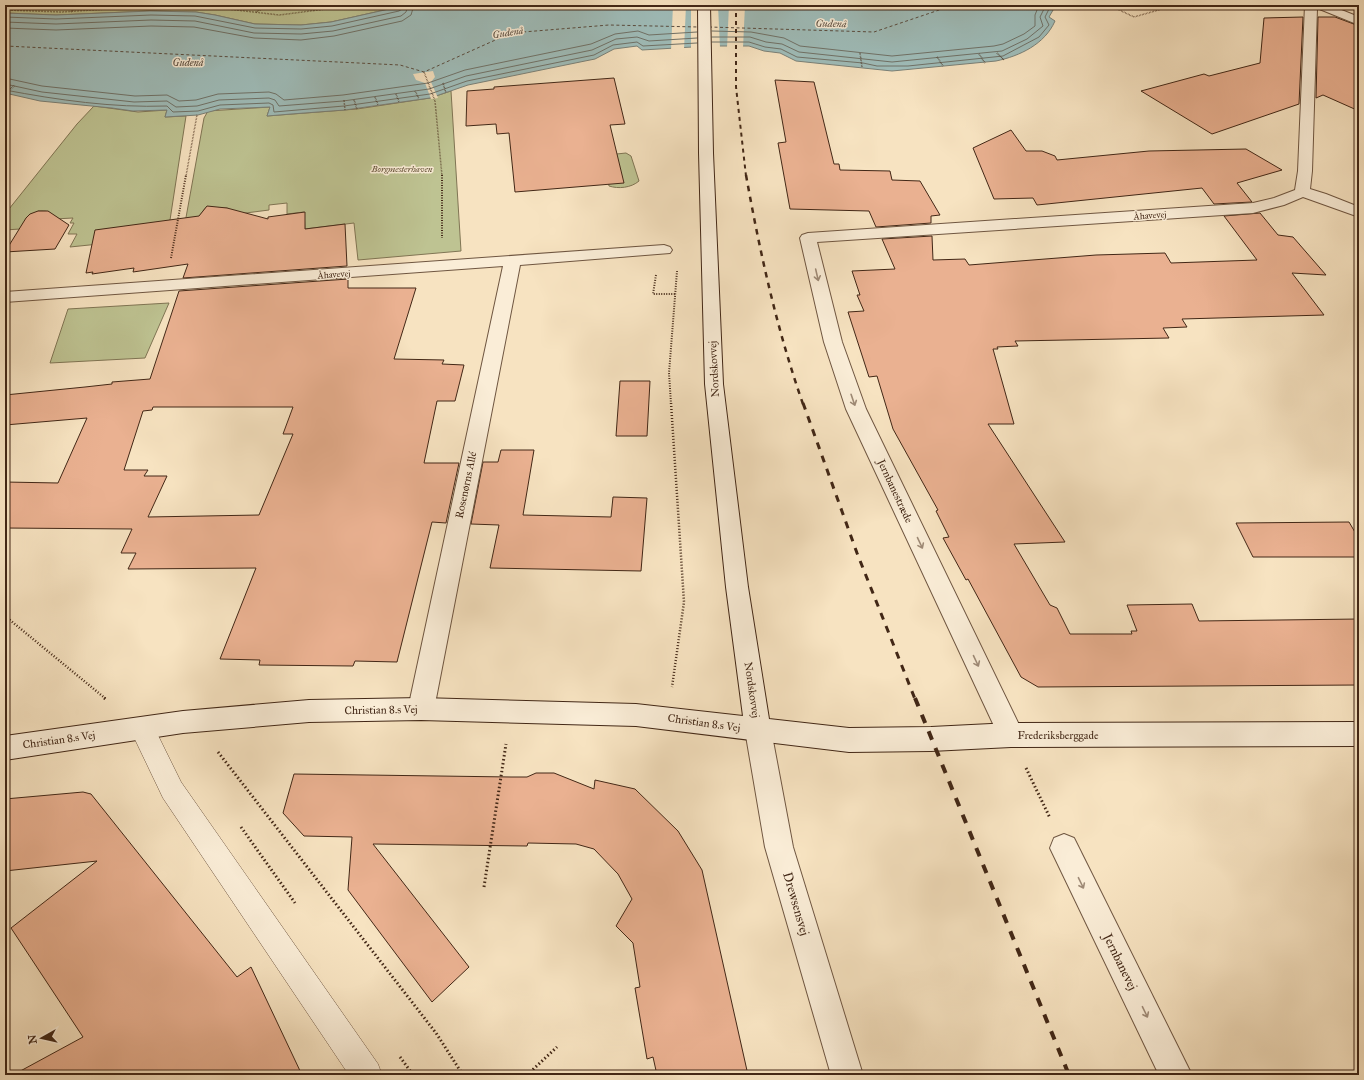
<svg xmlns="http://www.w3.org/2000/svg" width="1364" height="1080" viewBox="0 0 1364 1080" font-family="'IM FELL Great Primer',serif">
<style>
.green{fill:#bec392;stroke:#807554}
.water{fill:#9fbdba;stroke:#7a8178}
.pier{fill:#f7e3c1}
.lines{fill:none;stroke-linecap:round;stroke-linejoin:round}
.shore{stroke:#707268;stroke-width:1}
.ferry{stroke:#594c3f;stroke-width:1;stroke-dasharray:3 2.5;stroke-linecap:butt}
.building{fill:#eab191;stroke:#422716;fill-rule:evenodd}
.lane-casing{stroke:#6f5641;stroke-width:1}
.street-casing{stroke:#6f5641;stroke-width:2}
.secondary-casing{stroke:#422716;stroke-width:2}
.path-far3{stroke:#422716;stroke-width:1.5;stroke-dasharray:0.5 1;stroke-linecap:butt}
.path-far2{stroke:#422716;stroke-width:2;stroke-dasharray:1 1.5;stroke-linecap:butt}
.path-far1{stroke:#422716;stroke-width:2.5;stroke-dasharray:1 2;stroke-linecap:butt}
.path{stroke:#422716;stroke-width:3;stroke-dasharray:1.5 2.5;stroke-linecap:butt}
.lane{fill:#faedd7;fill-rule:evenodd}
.street{fill:#faedd7;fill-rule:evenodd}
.secondary{fill:#faedd7;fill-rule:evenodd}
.rail-far3{stroke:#422716;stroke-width:2;stroke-dasharray:4 4;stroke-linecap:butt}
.rail-far2{stroke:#422716;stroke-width:2.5;stroke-dasharray:5.5 5.5;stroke-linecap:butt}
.rail-far1{stroke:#422716;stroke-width:3;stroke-dasharray:7 7;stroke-linecap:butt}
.rail{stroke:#422716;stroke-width:4;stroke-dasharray:9 9;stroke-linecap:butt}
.oneway{stroke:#9e8a76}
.labels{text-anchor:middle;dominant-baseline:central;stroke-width:3;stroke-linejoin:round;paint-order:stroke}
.far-park-label{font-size:9px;font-style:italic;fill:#614e35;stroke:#faedd7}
.far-street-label{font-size:9px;fill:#422716;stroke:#faedd7}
.far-water-label{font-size:10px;font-style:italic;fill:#594c3f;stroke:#faedd7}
.street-label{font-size:11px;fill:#422716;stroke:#faedd7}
.near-street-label{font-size:13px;fill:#422716;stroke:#faedd7}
</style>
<rect width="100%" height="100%" fill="#f7e3c1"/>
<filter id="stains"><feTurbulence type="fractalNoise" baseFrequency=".005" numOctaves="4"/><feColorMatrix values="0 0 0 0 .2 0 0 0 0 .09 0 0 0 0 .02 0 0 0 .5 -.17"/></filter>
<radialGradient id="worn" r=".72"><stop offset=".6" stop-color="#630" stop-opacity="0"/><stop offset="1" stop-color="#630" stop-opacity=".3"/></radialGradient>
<g class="green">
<polygon points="5,5 407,5 331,22 301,25 255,24 215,15 196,12 150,11 56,15 5,13"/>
<polygon points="451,91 461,251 358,260 354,223 305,229 304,212 287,214 287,203 269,205 269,210 238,214 227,208 206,207 197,219 185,223 204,118 208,111 270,107 267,116 357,109 430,98"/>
<path d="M 94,106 L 138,112 L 167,110 L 165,117 L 186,116 L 170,220 L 99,244 L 70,247 L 77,234 L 68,234 L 74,223 L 70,223 L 73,218 L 54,219 C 50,210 46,211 38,211 L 20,229 L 5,230 L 5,214 L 77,124 Z"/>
<path d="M 626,153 L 631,156 L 639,181 C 631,188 618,189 609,186 L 603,158 L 607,155 Z"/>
<polygon points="169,303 145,358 50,363 68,309"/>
</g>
<path class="water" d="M 407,5 L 1056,5 L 1049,17 L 1055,21 C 1045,44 1020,56 996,61 L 892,71 L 796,61 L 780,53 L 764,51 L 749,46 L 709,46 L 642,50 L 637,46 L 614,49 L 595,59 L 585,61 L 468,85 L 430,98 L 345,110 L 291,114 L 267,116 L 270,107 L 220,109 L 198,115 L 165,117 L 167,110 L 133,111 L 112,108 L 40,101 L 5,93 L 5,13 L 56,15 L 150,11 L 196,12 L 215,15 L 255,24 L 301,25 L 331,22 Z"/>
<g class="pier">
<polygon points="673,5 686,5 684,50 671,51"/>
<polygon points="691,5 718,5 720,48 691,49"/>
<polygon points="729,5 745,5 743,48 727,48"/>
<polygon points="433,71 435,77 431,82 438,98 431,99 425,83 416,80 413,74"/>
</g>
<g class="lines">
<g class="shore">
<polyline points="5,17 56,19 151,15 195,16 255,28 301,29 332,26 399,11 402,9 403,5"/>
<polyline points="5,22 56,24 151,20 195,21 254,33 301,34 333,31 401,16 406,12 408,5"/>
<polyline points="5,28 56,30 151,26 194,27 254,38 301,40 334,36 402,21 411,15 414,5"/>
<polyline points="712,31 751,32 784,38 800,46 892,56 994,46 1003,44 1024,34 1035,26 1035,15 1039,5"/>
<polyline points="712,37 750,37 766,42 782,44 799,52 892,62 1002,51 1027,39 1043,26 1040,17 1046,5"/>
<polyline points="712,42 749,42 765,47 781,49 797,57 863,63 877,66 908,66 1003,56 1039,37 1049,25 1045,17 1051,5"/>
<polyline points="5,78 42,86 135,96 167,95 179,101 196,100 218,94 269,92 276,94 284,100 343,95 428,83 465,70 591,44 615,34 638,31 649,35 697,32"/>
<polyline points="5,84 42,92 134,102 167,101 176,107 197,106 219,100 269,98 275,100 279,106 343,101 429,89 466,76 592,50 616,39 637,37 649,41 697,38"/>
<path d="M 5,90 C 58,100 113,108 167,106 L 173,112 L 198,111 L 220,105 L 269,103 L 273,105 L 274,112 L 344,106 L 430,94 L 467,81 L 594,55 L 613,45 L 637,42 L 643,46 L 697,43"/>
</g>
<g class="ferry">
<polyline points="709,27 874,32 954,5"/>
<polyline points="5,46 400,65 424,72 511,33 609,25 698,27"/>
</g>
</g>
<g class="building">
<polygon points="1303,17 1299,104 1212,134 1141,91 1204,74 1209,76 1260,63 1264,18"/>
<polygon points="1318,17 1335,17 1359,26 1359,111 1323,95 1316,98"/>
<polygon points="614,78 625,124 610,125 624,183 515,192 509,133 497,134 496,124 466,126 467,91 494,89 494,87"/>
<polygon points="775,80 814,82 834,164 839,164 840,170 890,171 892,180 920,181 940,215 931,216 931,223 876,227 869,211 790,209 778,143 786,142"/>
<polygon points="1011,130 1026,151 1042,151 1055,156 1057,160 1149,151 1246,149 1282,170 1237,183 1252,202 1214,204 1202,188 1037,205 1033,198 994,199 973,148"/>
<polygon points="207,206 227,208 268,219 268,217 305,212 305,229 345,224 347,266 183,278 188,264 133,272 134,268 92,274 93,272 86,273 95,230 199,216"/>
<polygon points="38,211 48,211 69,225 55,249 5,252 26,218 30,214"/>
<polygon points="1260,213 1278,235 1293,237 1326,275 1292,273 1324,315 1182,319 1187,327 1163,328 1169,338 1015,341 1018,346 997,347 998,349 993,349 1014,424 988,424 1065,542 1014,544 1050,605 1057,608 1070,634 1132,634 1131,631 1137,631 1127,605 1192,604 1199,621 1359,619 1359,685 1038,687 1021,677 968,579 966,580 943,538 949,537 936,511 938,510 893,429 877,376 869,377 848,312 864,311 857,295 860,295 852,271 895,269 882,239 932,236 933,260 965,259 969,265 1096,255 1165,253 1171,263 1257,260 1224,216"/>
<path d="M 348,279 L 348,288 L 416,288 L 394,359 L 444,360 L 442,364 L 464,365 L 455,401 L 437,401 L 424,463 L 459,463 L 446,523 L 432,522 L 397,662 L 355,661 L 353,666 L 259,665 L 260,660 L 220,659 L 256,568 L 128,569 L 136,553 L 121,553 L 132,529 L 5,528 L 5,482 L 58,483 L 87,418 L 5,425 L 5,395 L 85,387 L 112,384 L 112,382 L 150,379 L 179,291 ZM 153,407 L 293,407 L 283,434 L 293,434 L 259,515 L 148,517 L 167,476 L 144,476 L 148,470 L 124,470 L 143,411 L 152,410 Z"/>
<polygon points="620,381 650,381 647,436 616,436"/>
<polygon points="501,450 534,450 523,515 611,517 613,497 647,498 641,571 490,568 499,525 471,524 483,462 498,462"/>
<polygon points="1349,522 1359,539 1359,557 1253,557 1236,523"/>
<polygon points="536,773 554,773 594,789 595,780 635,789 678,831 702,870 748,1075 657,1075 653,1057 647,1059 635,988 640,987 633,943 616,926 632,899 618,874 594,849 576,844 528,843 527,846 373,844 469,967 432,1002 348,890 352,837 304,836 283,813 294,774 511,777 527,777"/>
<polygon points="83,792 91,794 237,977 251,967 302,1075 13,1075 83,1037 11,928 97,861 5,871 5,799"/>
</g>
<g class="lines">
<defs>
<polygon id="lane" points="142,718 151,721 181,782 378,1064 382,1075 349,1075 163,798 130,729 133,721"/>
<g id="street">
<polygon points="1305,5 1329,5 1359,17 1359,25 1317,8 1312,171 1310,189 1326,194 1359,207 1359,217 1303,197 1284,205 1253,213 817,242 842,342 866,409 1024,735 1020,743 1011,747 1002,743 846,409 824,342 800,238 802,235 808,233 1253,203 1274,198 1295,190 1298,171"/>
<polygon points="664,245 670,247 672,250 670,253 520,265 434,709 430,717 421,720 412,717 408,709 503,266 5,302 5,292"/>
<polygon points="758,719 767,722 771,730 793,847 863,1075 831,1075 765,847 745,730 749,722"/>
<polygon points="1064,834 1074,838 1192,1075 1159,1075 1050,848 1054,838"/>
</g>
<polygon id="secondary" points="698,5 710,5 713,153 723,384 748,587 769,719 849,728 931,727 1011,723 1359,722 1359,746 1011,747 931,751 849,752 636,726 421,720 309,722 183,733 5,760 5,736 183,711 309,700 421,698 636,704 743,716 726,587 705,384 699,153"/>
</defs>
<use href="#lane" class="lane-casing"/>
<use href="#street" class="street-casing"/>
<use href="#secondary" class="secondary-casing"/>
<g class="path-far3">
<polyline points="1109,5 1134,17 1176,5"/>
<polyline points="5,10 61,12 155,6 219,8 279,15 358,5"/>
<polyline points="71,12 76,7 89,5"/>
<polyline points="256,12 266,7 282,5"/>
<polyline points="860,53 862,67"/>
<polyline points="997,53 1004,60"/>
<polyline points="979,54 985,63"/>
<polyline points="937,57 943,66"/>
<polyline points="424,72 435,101 442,176"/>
<polyline points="443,83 446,93"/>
<polyline points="415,91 419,99"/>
<polyline points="6,93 15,85"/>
<polyline points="396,94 399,102"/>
<polyline points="375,97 378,105"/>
<polyline points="344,100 345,110"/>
<polyline points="354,100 357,109"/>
<polyline points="186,176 197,115"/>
</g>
<g class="path-far2">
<polyline points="442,175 442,238"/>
<polyline points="171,258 186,175"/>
<polyline points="656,275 653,294 675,294"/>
<polyline points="671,404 669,373 677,271"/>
</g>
<g class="path-far1">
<polyline points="671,403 684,602 672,687"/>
<polyline points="5,616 106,699"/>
</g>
<g class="path">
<polyline points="104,698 107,700"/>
<polyline points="218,752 436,1033 463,1075"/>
<polyline points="1026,768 1050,818"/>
<polyline points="241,827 295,903"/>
<polyline points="484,887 506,744"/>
<polyline points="400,1057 413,1075"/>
<polyline points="527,1075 557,1047"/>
</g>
<use href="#lane" class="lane"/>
<use href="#street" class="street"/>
<use href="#secondary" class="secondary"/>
<polyline class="rail-far3" points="736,5 736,87 746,176"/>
<path class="rail-far2" d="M 746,175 C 760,253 777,330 803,404"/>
<polyline class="rail-far1" points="803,403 857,553 915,699"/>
<polyline class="rail" points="915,698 1069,1075"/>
</g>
<defs><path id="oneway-shaft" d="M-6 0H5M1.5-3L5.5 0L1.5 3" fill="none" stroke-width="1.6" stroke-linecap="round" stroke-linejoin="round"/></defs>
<g class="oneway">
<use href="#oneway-shaft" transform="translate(817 275) rotate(77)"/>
<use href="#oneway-shaft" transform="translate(853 400) rotate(71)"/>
<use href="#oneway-shaft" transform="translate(920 543) rotate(65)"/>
<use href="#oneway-shaft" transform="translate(976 661) rotate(65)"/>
<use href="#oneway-shaft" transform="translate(1081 883) rotate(64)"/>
<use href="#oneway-shaft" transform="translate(1145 1012) rotate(64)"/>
</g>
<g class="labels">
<g class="far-park-label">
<text x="402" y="168">Borgmesterhaven</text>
</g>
<g class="far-street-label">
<text transform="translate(1150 215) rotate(-4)">Åhavevej</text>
<text transform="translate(334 274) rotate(-4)">Åhavevej</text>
</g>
<g class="far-water-label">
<text transform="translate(831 24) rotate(1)">Gudenå</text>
<text transform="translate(508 33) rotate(-9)">Gudenå</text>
<text x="188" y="63">Gudenå</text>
</g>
<g class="street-label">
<text transform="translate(714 369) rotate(-93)">Nordskovvej</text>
<text transform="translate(466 485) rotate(-78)">Rosenørns Allé</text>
<text transform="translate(895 491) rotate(65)">Jernbanestræde</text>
<text transform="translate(752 690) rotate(82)">Nordskovvej</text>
<text transform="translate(381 710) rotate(-1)">Christian 8.s Vej</text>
<text transform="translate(704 723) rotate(8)">Christian 8.s Vej</text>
<text x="1058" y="735">Frederiksberggade</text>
<text transform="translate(59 740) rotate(-8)">Christian 8.s Vej</text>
</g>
<g class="near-street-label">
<text transform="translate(796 904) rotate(74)">Drewsensvej</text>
<text transform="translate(1120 962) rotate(64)">Jernbanevej</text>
</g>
</g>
<rect width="1364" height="1080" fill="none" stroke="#f7e3c1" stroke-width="20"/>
<rect x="6" y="6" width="1352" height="1068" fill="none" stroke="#422716" stroke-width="2"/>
<rect x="10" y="10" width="1344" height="1060" fill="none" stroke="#422716"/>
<g transform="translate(42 1038) rotate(262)" stroke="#faedd7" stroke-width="3" paint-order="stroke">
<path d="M0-3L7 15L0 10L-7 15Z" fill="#422716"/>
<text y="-6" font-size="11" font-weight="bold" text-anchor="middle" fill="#422716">N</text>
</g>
<rect width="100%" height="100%" filter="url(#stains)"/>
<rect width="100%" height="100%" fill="url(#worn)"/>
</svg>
